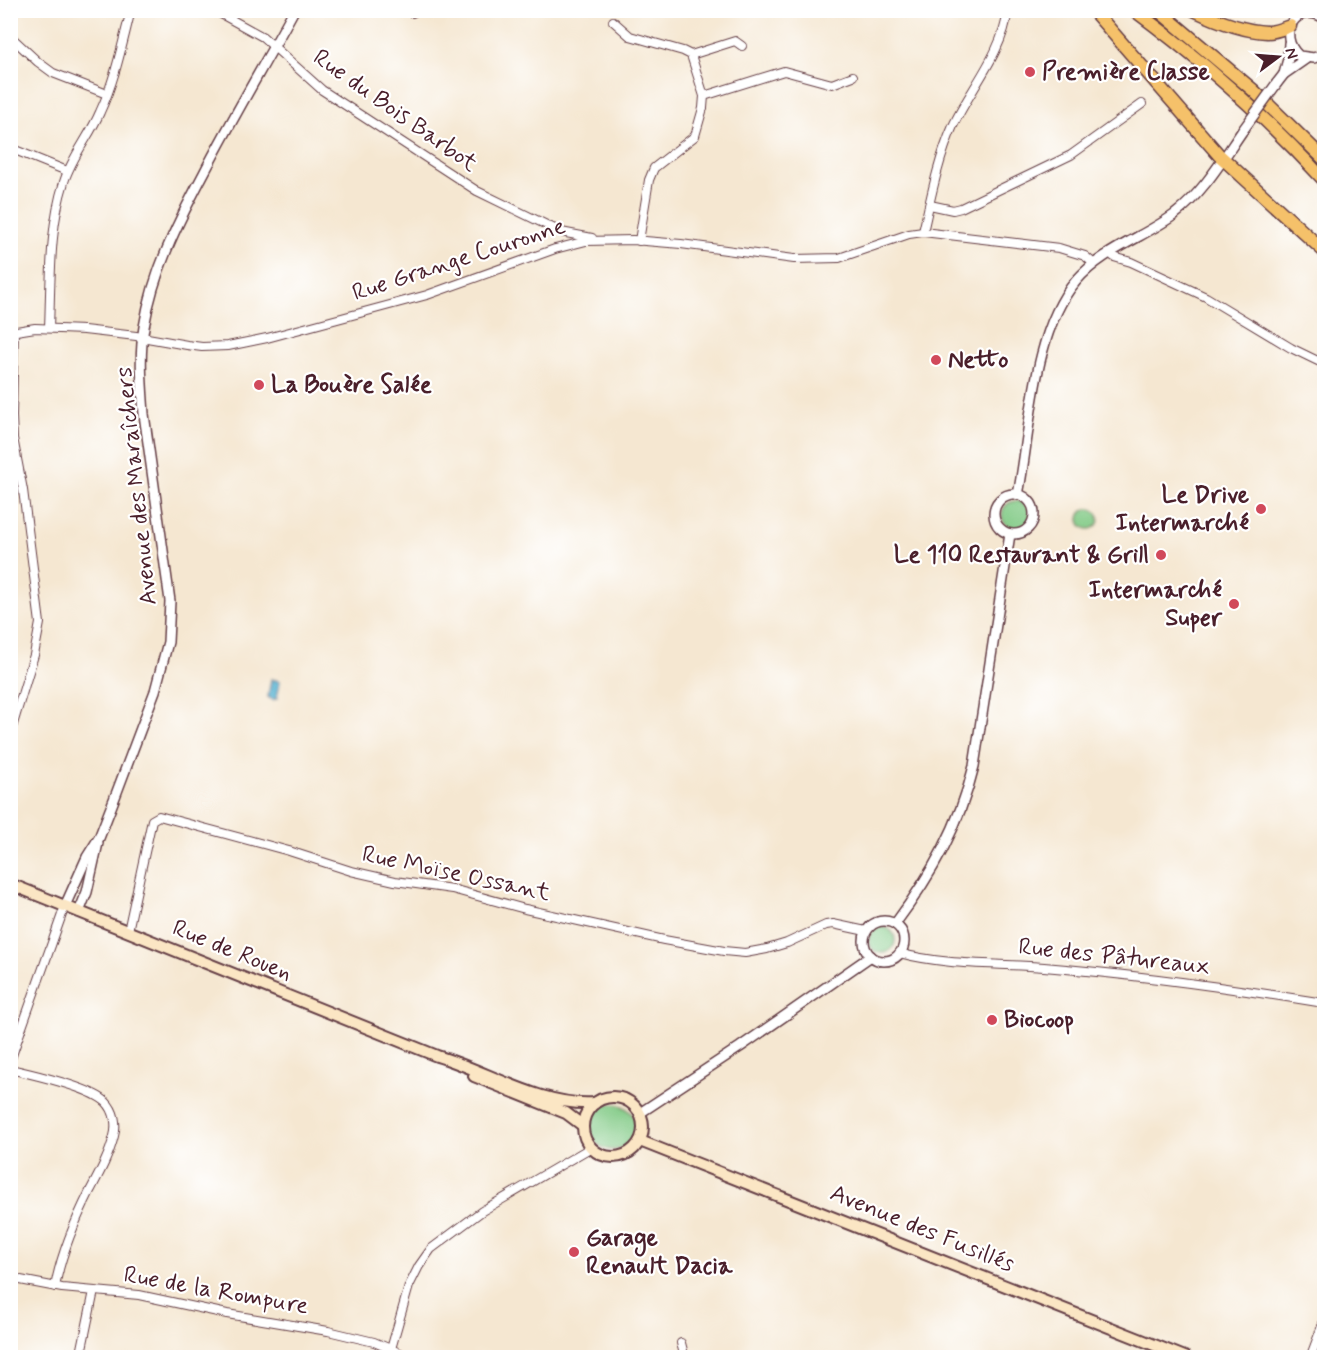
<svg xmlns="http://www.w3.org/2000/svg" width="1335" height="1368" viewBox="0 0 1335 1368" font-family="Mynerve,sans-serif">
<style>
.green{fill:#82ca86;stroke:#667458;stroke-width:1.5}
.water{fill:#50aece;stroke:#4d667c;stroke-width:1.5}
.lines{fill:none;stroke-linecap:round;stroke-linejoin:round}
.minor-casing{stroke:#643d44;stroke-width:10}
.tertiary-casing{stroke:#643d44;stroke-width:12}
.secondary-casing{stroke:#643d44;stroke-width:14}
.trunk-casing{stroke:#643d44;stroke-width:15}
.minor{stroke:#fff;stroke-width:8}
.tertiary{stroke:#fff;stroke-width:9}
.secondary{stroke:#fbe6c4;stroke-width:10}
.trunk{stroke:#f5c16b;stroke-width:12}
.tertiary-bridge-casing{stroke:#643d44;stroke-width:12;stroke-linecap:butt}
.tertiary-bridge{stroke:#fff;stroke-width:9}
.poi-dot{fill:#d1495b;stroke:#fff;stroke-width:2}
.labels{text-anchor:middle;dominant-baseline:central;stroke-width:4.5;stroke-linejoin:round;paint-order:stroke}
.poi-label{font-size:24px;font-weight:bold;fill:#4a1f2b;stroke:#fff;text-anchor:start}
.street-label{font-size:24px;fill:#4a1f2b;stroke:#fff}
</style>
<rect width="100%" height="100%" fill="#fff"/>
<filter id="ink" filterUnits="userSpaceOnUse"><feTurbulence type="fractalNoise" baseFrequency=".0167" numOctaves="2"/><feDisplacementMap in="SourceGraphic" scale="12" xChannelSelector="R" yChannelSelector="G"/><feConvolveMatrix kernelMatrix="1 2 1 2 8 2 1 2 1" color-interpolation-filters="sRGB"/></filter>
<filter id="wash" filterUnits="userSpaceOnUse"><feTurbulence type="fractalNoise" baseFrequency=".008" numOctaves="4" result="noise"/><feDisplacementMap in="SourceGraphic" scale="24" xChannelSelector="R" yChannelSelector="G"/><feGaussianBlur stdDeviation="1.35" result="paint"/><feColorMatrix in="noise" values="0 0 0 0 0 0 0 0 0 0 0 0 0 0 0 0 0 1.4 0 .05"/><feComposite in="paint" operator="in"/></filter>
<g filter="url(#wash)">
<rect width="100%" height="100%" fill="#f5e7d1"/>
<g class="green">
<circle cx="1016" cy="515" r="14"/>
<circle cx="1089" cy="519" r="10"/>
<circle cx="882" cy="940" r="13"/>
<circle cx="613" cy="1127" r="23"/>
</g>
<polygon class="water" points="271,679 280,681 277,698 273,700 268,697"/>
</g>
<g filter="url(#ink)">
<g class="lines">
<defs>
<g id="minor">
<polyline points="214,10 263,37 322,90 477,191 561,232 592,238"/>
<polyline points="408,10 412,13 418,10"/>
<polyline points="613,21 630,36 683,51 691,55 704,96 703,108 695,136 654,168 649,180 639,241"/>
<polyline points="10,36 38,62 53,73 107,94"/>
<polyline points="691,55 735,41 742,46"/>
<polyline points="704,96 784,71 832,84 853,76"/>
<polyline points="10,148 67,171"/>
<polyline points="930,205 953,210 961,208 1071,155 1142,104"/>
<path d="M 923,232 C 931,197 938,160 953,126 C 970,89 1003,53 1008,10"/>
<polyline points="1110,253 1114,257 1131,262 1206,297 1291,348 1324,364"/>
<path d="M 49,328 C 51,279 49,229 64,182 C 72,156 90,136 100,112 C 115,80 122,45 131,10"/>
<polyline points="10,332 35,328 84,330 136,336 187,345 202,347 228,346 267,338 427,295 555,249 586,241 633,240 681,244 794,259 839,258 909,234 923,232 1059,248 1085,256 1094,264"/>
<polyline points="10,734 34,655 40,623 23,490 13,438 12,416 14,331"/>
<polyline points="128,931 152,820 159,816 289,851 351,871 395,881 452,889 525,909 664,940 724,951 745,953 767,949 787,943 826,925 833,924 866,931"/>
<path d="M 899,953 C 947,966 995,963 1044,967 C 1138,975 1232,988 1324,1003"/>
<polyline points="10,1061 65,906"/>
<path d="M 10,1069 C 32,1074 92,1088 106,1102 C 115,1111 117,1125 114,1136 C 109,1156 99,1174 90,1191 C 75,1221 61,1254 55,1287"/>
<polyline points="10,1278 62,1288 139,1295 227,1314 328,1331 374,1342 412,1358"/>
<polyline points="681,1343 685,1358"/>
<polyline points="391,1349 409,1286 419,1266 431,1249 482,1211 590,1148"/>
<polyline points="80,1358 94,1291"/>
<polyline points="1310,1358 1324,1321"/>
</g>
<g id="tertiary">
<path d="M 1324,18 C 1297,1 1275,34 1299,56 L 1314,58 L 1324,54"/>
<polyline points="1284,74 1288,59 1289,43"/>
<polyline points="1277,83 1284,74 1307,58"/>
<circle cx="1014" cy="514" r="20"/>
<path d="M 1018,495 C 1031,430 1032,333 1076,281 C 1103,250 1142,238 1174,215 C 1203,193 1223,159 1243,130"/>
<path d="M 65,906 L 87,857 L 99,838 L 115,797 L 155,691 L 168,642 L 170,601 L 144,414 C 142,385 139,356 144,327 C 153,272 177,224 203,175 C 232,119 264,65 294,10"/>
<polyline points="79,912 87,892 98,843"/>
<circle cx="884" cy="941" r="20"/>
<path d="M 895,924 C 932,874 959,827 974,766 L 1010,534"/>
<polyline points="640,1113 740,1047 871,956"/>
</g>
<g id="secondary">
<path d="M 10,884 L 437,1056 C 488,1071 541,1107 595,1103"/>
<polyline points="474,1076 566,1113 582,1125"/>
<circle cx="613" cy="1127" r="30"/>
<polyline points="640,1141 1187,1358"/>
</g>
<g id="trunk">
<polyline points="1093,10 1219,155 1324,251"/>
<path d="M 1134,10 C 1203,61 1267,118 1324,180"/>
<polyline points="1158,10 1253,90 1324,159"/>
<path d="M 1194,10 C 1215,20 1243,31 1267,32 C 1275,32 1282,29 1290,26"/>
</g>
</defs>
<use href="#minor" class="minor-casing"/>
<use href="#tertiary" class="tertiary-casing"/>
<use href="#secondary" class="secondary-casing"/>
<use href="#trunk" class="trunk-casing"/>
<use href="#minor" class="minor"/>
<use href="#tertiary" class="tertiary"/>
<use href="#secondary" class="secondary"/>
<use href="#trunk" class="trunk"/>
<defs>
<polyline id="tertiary-bridge" points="1243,130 1277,83"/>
</defs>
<use href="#tertiary-bridge" class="tertiary-bridge-casing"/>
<use href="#tertiary-bridge" class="tertiary-bridge"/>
</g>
</g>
<g class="poi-dot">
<circle cx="1030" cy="72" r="6"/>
<circle cx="936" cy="360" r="6"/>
<circle cx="259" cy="385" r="6"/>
<circle cx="1261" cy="509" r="6"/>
<circle cx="1161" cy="555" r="6"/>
<circle cx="1234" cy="604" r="6"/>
<circle cx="992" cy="1020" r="6"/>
<circle cx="574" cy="1252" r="6"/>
</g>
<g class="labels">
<g class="poi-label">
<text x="1042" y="72">Première Classe</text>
<text x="948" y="360">Netto</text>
<text x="271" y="385">La Bouère Salée</text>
<text x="1249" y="495" text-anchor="end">Le Drive<tspan x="1249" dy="28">Intermarché</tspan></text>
<text x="1149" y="555" text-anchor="end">Le 110 Restaurant &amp; Grill</text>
<text x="1222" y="590" text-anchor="end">Intermarché<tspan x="1222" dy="28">Super</tspan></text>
<text x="1004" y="1020">Biocoop</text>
<text x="586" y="1238">Garage<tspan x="586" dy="28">Renault Dacia</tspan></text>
</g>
<g class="street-label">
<text transform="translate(395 111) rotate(35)">Rue du Bois Barbot</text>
<text transform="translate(459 260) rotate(-18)">Rue Grange Couronne</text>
<text transform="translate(137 486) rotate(-96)">Avenue des Maraîchers</text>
<text transform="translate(456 874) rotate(12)">Rue Moïse Ossant</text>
<text transform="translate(232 951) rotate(22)">Rue de Rouen</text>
<text transform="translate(1114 957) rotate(6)">Rue des Pâtureaux</text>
<text transform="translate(922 1229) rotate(22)">Avenue des Fusillés</text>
<text transform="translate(216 1291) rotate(10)">Rue de la Rompure</text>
</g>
</g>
<rect width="1335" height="1368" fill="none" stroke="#fff" stroke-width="36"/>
<g transform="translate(1278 57) rotate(74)" stroke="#ffffff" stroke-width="4.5" paint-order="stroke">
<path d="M0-4.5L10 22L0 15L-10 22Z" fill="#4a1f2b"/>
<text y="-9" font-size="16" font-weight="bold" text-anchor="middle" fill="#4a1f2b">N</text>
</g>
</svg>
